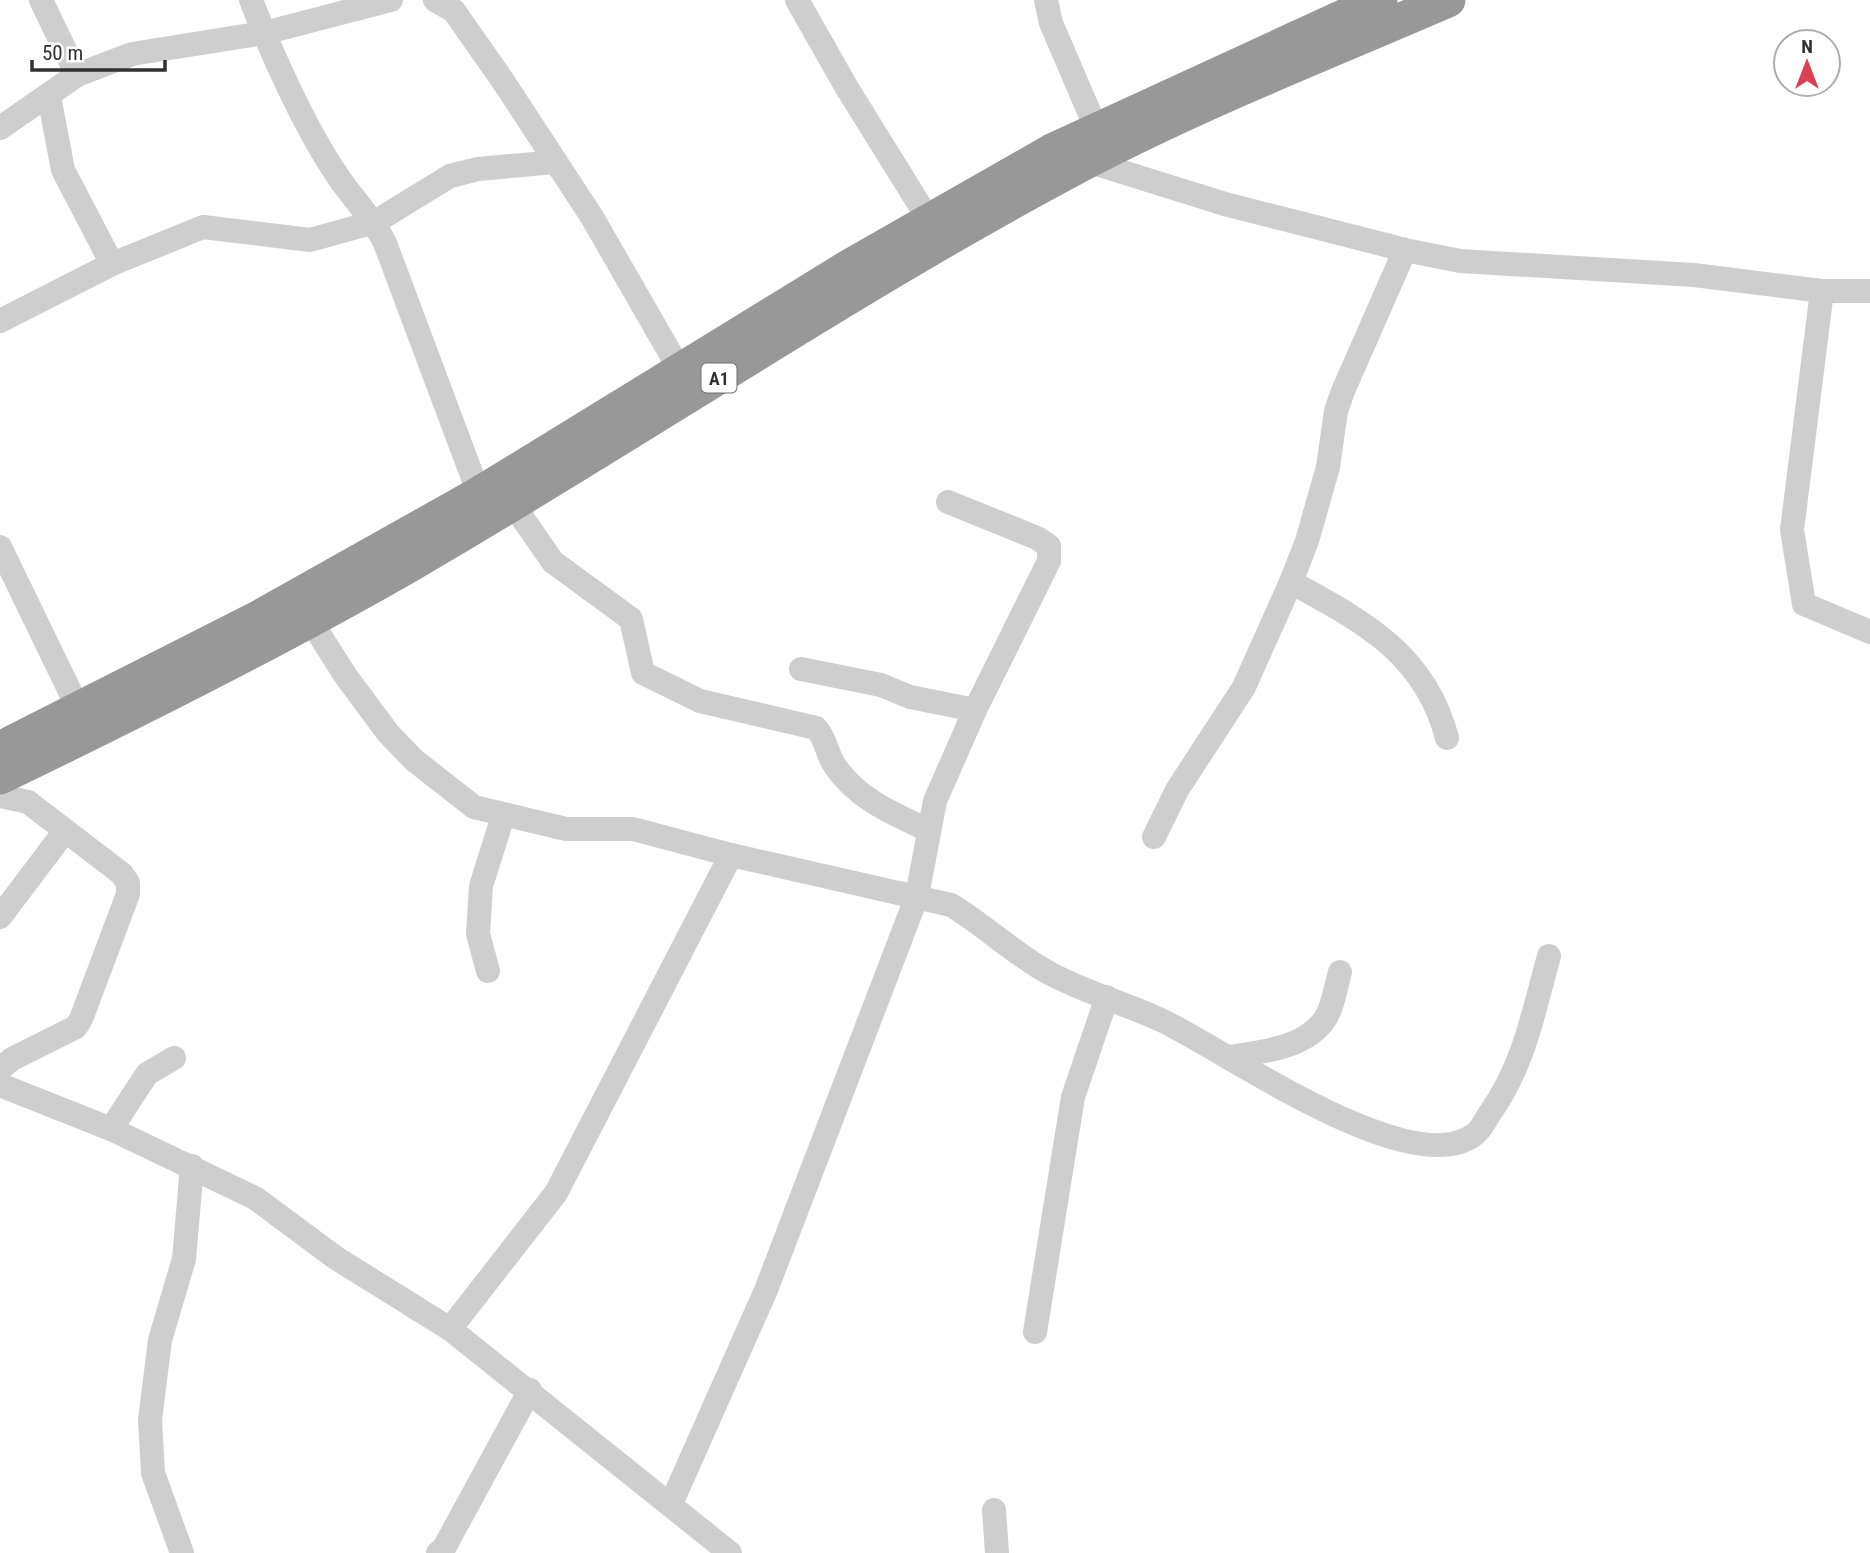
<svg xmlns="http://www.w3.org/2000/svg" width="1870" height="1553" viewBox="0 0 1870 1553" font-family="'Roboto Condensed',sans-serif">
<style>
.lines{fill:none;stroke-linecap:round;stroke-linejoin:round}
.minor{stroke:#cecece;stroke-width:24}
.highway{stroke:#989898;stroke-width:35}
.labels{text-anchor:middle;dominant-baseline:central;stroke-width:7;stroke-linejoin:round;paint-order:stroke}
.shield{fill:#fff;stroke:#6f6f6f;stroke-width:2}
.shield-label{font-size:18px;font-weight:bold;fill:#313131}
</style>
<rect width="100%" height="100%" fill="#fff"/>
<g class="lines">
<g class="minor">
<polyline points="41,0 77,75"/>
<path d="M 251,0 C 272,55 306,130 339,178 C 355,201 373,219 385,243 L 479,494"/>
<polyline points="435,0 454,11 503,81 592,217 688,384"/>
<polyline points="797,0 847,88 929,220"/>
<polyline points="1046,0 1051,23 1096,128"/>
<polyline points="49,96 63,170 112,264"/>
<polyline points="0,128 77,75 132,54 264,33 391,0"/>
<polyline points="1087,161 1225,204 1405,250 1460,261 1694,275 1822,291 1870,291"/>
<polyline points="1822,291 1792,530 1804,604 1870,632"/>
<polyline points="0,321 112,264 203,227 310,240 375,222 450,176 478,169 556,162"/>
<path d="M 512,503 L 553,562 L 631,619 L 643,673 L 700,701 L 816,728 C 827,740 826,753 835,766 C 857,799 894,814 928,830"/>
<polyline points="0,547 79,710"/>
<path d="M 1291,582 C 1362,621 1425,653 1447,738"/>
<path d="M 309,618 L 345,675 L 388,733 L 414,760 L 474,807 L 566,829 L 633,829 L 731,855 L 951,905 C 986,926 1015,955 1051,974 C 1087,993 1127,1004 1163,1021 C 1226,1051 1412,1184 1475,1134 C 1481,1130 1486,1119 1490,1113 C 1524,1066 1534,1010 1549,956"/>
<polyline points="801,669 881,685 910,697 975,710"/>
<polyline points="0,796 28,802 122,874 128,883 128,894 81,1019 76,1027 12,1059 0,1069"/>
<polyline points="1154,837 1177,790 1244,687 1291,582 1307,541 1328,467 1336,411 1343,391 1405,250"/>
<polyline points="0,917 65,831"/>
<polyline points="488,971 478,934 481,886 503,816"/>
<path d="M 1230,1057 C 1263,1051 1304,1049 1325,1019 C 1333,1007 1336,986 1340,972"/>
<polyline points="0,1085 111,1129 255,1198 336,1258 450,1329 730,1553"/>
<polyline points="111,1129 147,1074 174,1058"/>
<polyline points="450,1329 556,1193 731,855"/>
<polyline points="1035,1332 1073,1097 1107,997"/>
<polyline points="671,1504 766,1290 917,896 935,801 975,710 1049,561 1049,546 1037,538 948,502"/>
<polyline points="994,1510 997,1553"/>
<polyline points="182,1553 153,1473 150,1420 160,1340 184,1259 192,1166"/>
<polyline points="438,1553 444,1548 530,1390"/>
</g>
<g class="highway">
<polyline points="0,749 260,617 479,494 847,268 1052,151 1380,0"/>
<path d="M 0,777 C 139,710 277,641 411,564 C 630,437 840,294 1063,174 C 1187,107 1319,56 1448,0"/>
</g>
</g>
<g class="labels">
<rect class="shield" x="701.5" y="363.5" width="35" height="29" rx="5"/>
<g class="shield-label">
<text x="719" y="378">A1</text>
</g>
</g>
<g transform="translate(1807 63)"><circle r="33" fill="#ffffff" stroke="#adadad" stroke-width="2"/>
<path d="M0-5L12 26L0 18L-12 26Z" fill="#db4053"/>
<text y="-10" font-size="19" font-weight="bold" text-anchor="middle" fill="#313131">N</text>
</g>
<path d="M32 60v10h133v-10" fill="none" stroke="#313131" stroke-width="3.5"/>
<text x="42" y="60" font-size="21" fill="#313131" stroke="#ffffff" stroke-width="5" paint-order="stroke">50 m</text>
</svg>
